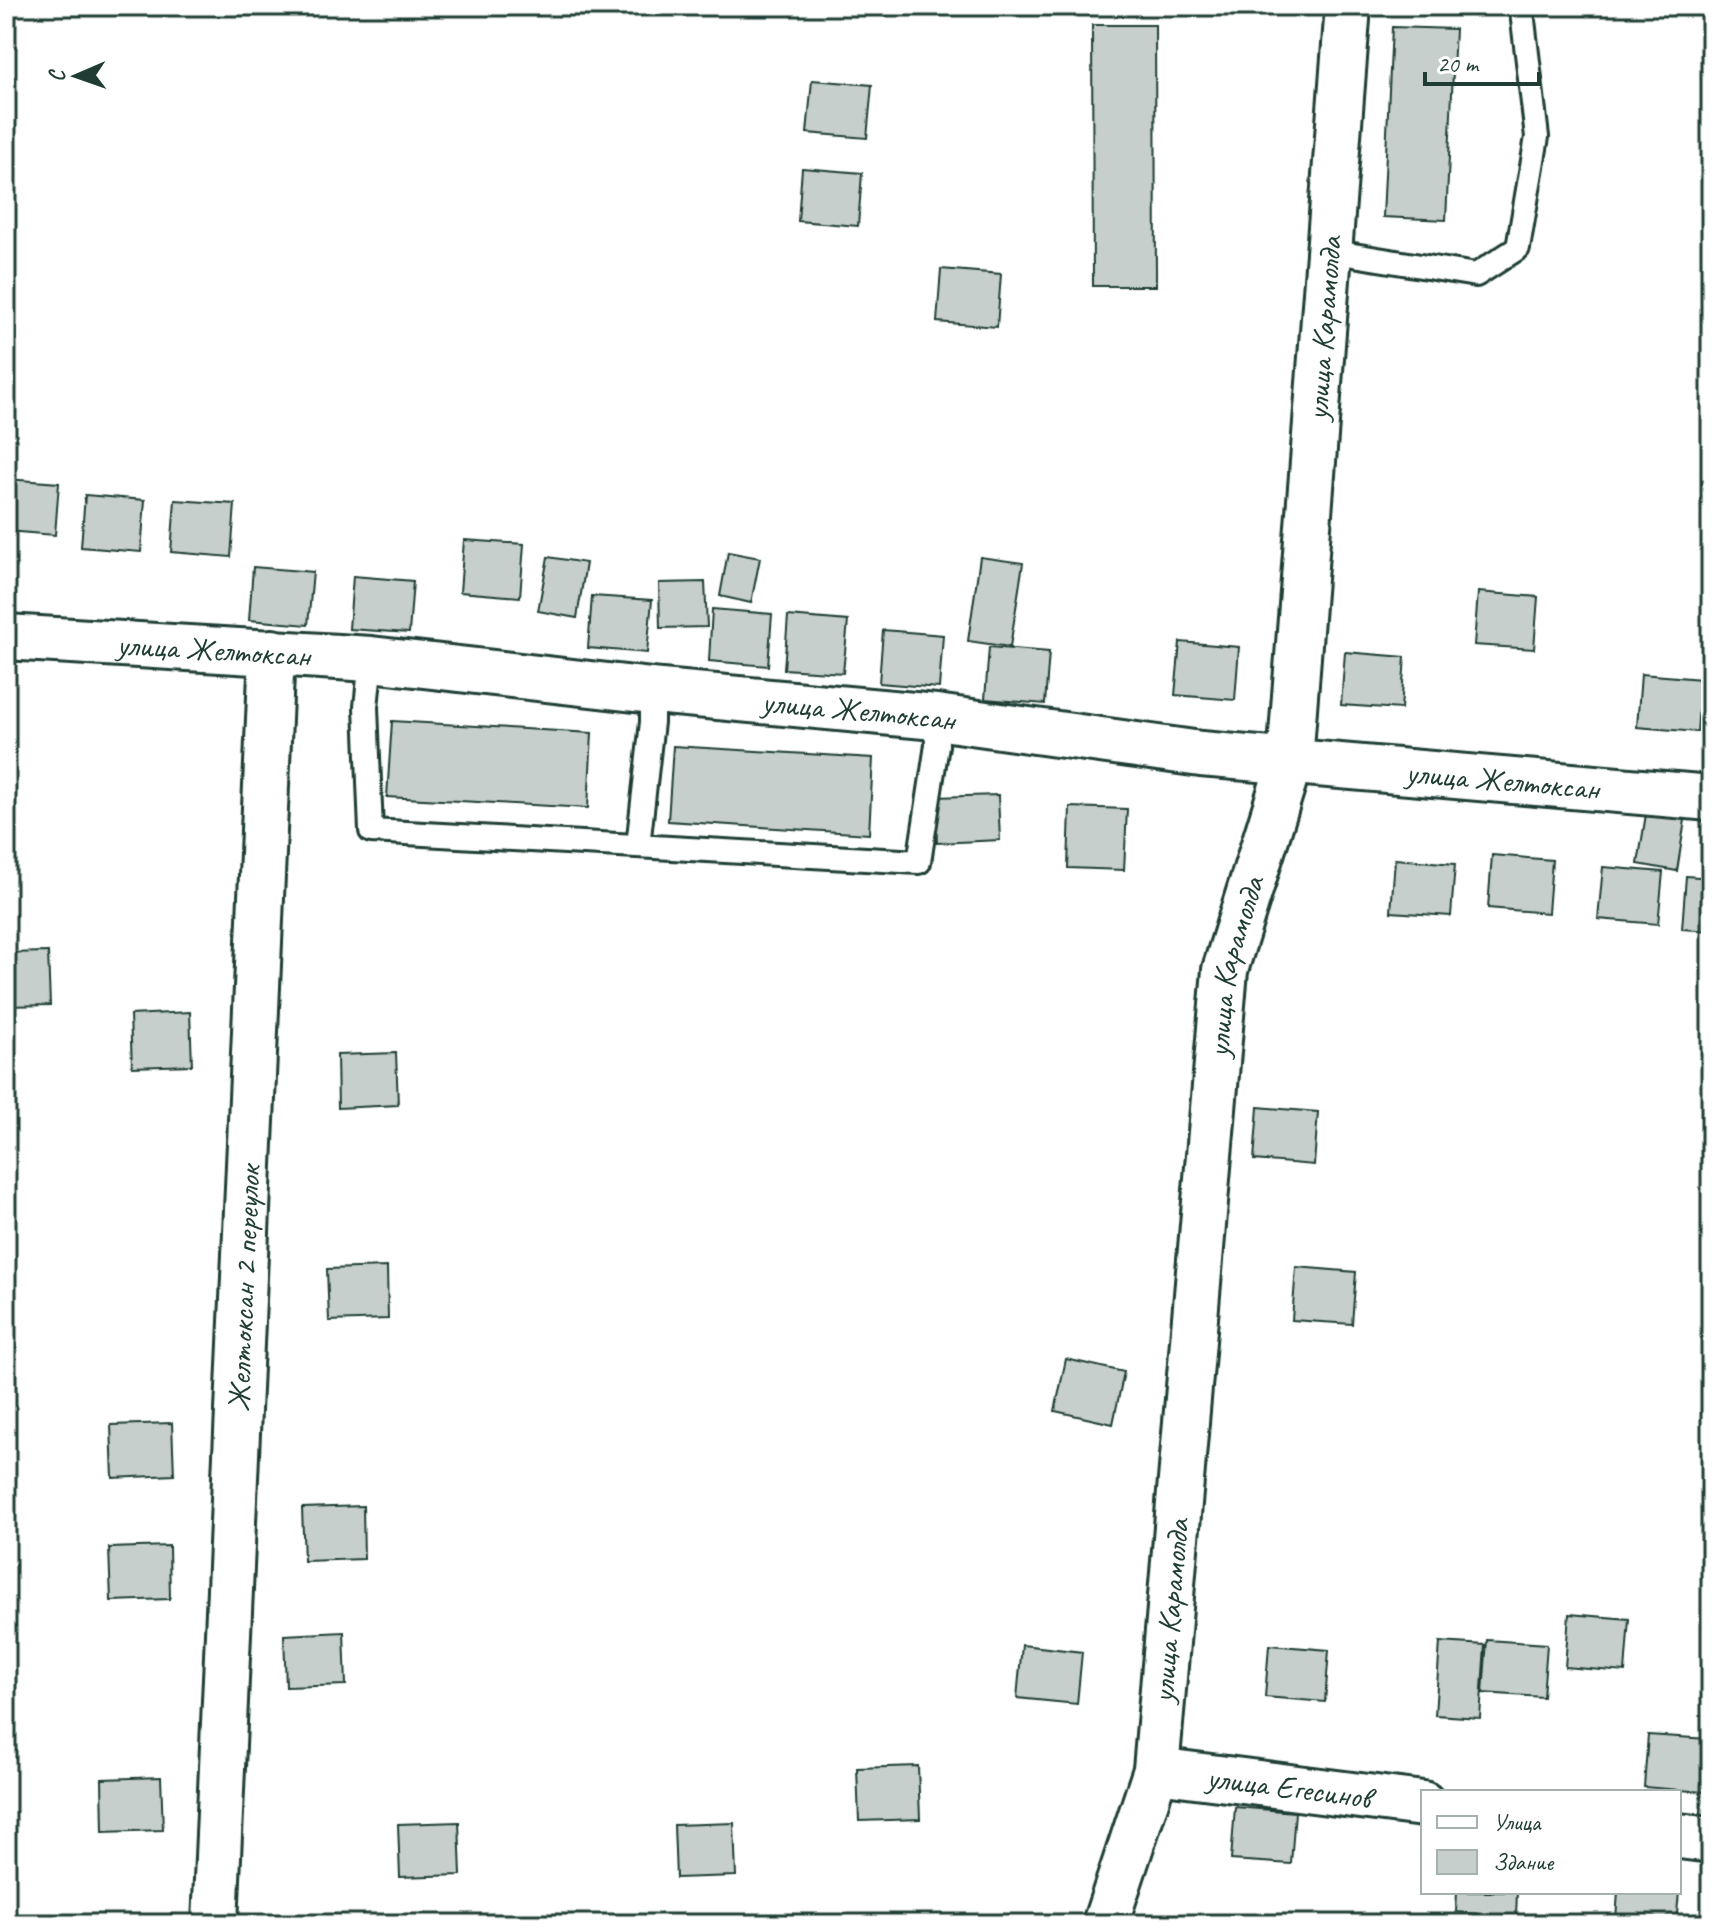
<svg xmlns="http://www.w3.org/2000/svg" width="1717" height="1930" viewBox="0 0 1717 1930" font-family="Caveat,sans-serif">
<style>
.building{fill:#c7cfcc;stroke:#1f3d34;stroke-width:2}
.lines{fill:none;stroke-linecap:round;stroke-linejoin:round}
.service-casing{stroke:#1f3d34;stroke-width:28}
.minor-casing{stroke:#1f3d34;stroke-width:50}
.service{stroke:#fff;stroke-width:22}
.minor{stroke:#fff;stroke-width:44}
.labels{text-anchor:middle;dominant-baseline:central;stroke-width:7;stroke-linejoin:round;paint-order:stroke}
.street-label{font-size:32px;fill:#1f3d34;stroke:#fff}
</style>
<rect width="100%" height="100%" fill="#fff"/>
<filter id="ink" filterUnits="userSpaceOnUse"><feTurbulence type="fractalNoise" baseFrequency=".0125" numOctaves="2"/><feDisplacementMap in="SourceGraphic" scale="16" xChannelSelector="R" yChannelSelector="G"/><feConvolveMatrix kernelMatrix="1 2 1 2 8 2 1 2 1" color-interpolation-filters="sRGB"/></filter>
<g filter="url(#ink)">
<g class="building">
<polygon points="1092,25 1155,25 1156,286 1093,286"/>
<polygon points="1392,27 1455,29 1446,220 1383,217"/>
<polygon points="812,80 872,85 867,138 807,133"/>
<polygon points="802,168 862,173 858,226 798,221"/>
<polygon points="941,269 1001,274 997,327 937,322"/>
<polygon points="6,479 59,483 55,535 6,531"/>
<polygon points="85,495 145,500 141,552 81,547"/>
<polygon points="175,500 235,504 231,557 171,552"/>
<polygon points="464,540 524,544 520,597 460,592"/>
<polygon points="728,552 760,558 751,603 720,596"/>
<polygon points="548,557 586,563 577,618 538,611"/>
<polygon points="980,557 1023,563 1010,647 968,641"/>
<polygon points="253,567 313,572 308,625 249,620"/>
<polygon points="353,576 413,581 409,633 349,629"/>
<polygon points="705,582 707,627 660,628 659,583"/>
<polygon points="1478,592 1538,597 1534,649 1474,645"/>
<polygon points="592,596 652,600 647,653 588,648"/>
<polygon points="712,609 772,614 768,666 709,661"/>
<polygon points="788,616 848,621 843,673 784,669"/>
<polygon points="883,630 943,635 939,688 879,683"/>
<polygon points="1180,642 1239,647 1235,700 1175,695"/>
<polygon points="989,647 1049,652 1045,704 985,699"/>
<polygon points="1345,652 1405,657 1401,709 1341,705"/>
<polygon points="1641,674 1701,679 1697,732 1637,727"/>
<polygon points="392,721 592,733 588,808 387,797"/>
<polygon points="673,746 873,758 869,834 668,821"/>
<polygon points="998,795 1000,840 937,843 935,797"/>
<polygon points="1070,807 1127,809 1124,870 1068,868"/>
<polygon points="1646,814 1685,820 1677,871 1638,864"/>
<polygon points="1492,855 1552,860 1548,913 1488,908"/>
<polygon points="1395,859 1455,864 1451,916 1391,912"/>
<polygon points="1603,867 1663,872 1658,924 1598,919"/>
<polygon points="1686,876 1711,878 1711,931 1682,929"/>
<polygon points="48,952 50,1005 6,1006 6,953"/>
<polygon points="190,1012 192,1065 132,1067 130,1015"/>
<polygon points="396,1053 398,1105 338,1108 337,1055"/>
<polygon points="1258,1107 1318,1112 1314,1165 1254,1160"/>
<polygon points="387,1267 388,1319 329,1321 327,1269"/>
<polygon points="1296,1267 1356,1272 1352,1324 1292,1320"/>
<polygon points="1066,1359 1124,1372 1113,1424 1055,1411"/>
<polygon points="172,1423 174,1475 113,1478 111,1425"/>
<polygon points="363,1506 364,1559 304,1561 302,1508"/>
<polygon points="169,1546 170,1599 111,1601 109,1548"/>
<polygon points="1569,1614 1629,1619 1625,1672 1565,1667"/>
<polygon points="344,1632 346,1685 286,1687 284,1635"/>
<polygon points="1487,1640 1547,1644 1543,1697 1483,1693"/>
<polygon points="1440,1642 1485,1645 1480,1718 1435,1715"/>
<polygon points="1022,1645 1082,1652 1077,1704 1017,1698"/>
<polygon points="1269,1645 1329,1650 1325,1702 1265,1697"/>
<polygon points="1648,1735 1708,1739 1704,1792 1644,1787"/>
<polygon points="918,1766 920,1819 859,1821 857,1768"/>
<polygon points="161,1777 163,1830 103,1832 102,1779"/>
<polygon points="1235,1807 1295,1812 1291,1864 1231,1860"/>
<polygon points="459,1822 461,1875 400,1877 398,1824"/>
<polygon points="734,1823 736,1876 676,1878 674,1825"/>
<polygon points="1457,1892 1517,1892 1516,1917 1456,1912"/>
<polygon points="1618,1892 1679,1892 1676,1924 1616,1919"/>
</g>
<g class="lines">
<defs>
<g id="service">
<polyline points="1329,251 1476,275 1518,248 1537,137 1522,12 1517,6"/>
<polyline points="371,659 366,707 371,831 919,862 937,745 936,717"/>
<polyline points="638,846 652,722 652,691"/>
</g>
<g id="minor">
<path id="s1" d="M 6,637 L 371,659 L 652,691 L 936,717 L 1201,754 L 1711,798"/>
<path id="s2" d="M 1156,1770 L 1423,1804"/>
<polyline points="1679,1836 1711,1840"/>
<path id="s3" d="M 215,1924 L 272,652"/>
<path id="s4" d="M 1105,1924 L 1156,1770 L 1225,970 L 1290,761 L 1348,6"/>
</g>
</defs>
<use href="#service" class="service-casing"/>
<use href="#minor" class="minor-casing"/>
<use href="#service" class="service"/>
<use href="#minor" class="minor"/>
</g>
</g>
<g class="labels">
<g class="street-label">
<text stroke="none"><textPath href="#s4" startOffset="1618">улица Карамолда</textPath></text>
<text stroke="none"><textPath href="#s1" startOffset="208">улица Желтоксан</textPath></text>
<text stroke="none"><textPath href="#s1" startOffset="856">улица Желтоксан</textPath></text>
<text stroke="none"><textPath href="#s1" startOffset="1504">улица Желтоксан</textPath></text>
<text stroke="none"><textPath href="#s4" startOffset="970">улица Карамолда</textPath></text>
<text stroke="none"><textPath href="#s3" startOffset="636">Желтоксан 2 переулок</textPath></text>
<text stroke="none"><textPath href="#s4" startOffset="322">улица Карамолда</textPath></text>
<text stroke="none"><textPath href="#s2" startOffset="134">улица Егесинов</textPath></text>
</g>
</g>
<rect width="1717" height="1930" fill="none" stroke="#fff" stroke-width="32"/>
<rect x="16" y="16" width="1685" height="1898" fill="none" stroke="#1f3d34" stroke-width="3" filter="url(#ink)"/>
<rect x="1421" y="1790" width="260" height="104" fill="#ffffff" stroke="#a5b1ae" stroke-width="2"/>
<rect x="1437" y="1816" width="40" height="12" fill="#ffffff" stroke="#a5b1ae" stroke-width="2"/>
<text x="1493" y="1830" font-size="24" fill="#1f3d34">Улица</text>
<rect x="1437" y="1850" width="40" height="24" fill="#c7cfcc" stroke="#a5b1ae" stroke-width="2"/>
<text x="1493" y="1870" font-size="24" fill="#1f3d34">Здание</text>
<g transform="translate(76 76) rotate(268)" stroke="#ffffff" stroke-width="6" paint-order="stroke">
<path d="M0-6L14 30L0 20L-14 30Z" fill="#1f3d34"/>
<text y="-12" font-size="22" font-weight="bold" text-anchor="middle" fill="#1f3d34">С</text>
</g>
<path d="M1425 72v12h114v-12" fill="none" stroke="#1f3d34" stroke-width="4"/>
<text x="1437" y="72" font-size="24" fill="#1f3d34" stroke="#ffffff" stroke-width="6" paint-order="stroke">20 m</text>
</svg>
